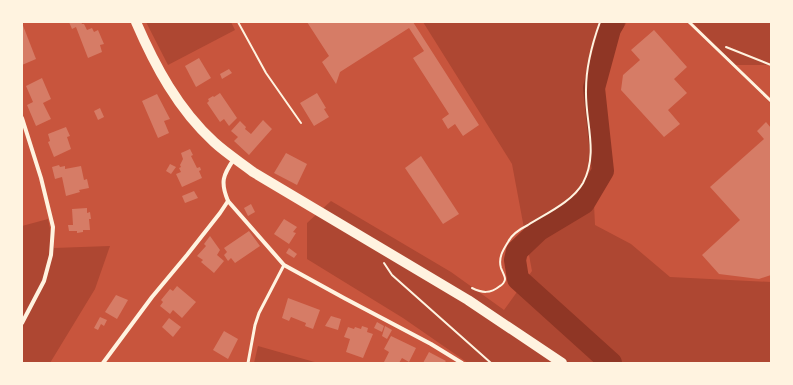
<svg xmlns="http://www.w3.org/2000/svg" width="793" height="385" viewBox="0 0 793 385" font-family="Karla,sans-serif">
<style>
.green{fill:#ae4732}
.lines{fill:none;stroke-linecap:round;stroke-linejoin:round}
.river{stroke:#8f3625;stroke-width:22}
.building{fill:#d67c66}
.path{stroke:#fff3e0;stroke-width:2}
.service{stroke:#fff3e0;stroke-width:3}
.minor{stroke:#fff3e0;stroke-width:4}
.primary{stroke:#fff3e0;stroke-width:10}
</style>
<rect width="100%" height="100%" fill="#c8553d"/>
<g class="green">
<polygon points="146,22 231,22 235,30 168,65"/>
<polygon points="423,22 627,22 588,82 595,225 631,244 670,277 771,282 771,363 468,363 403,318 307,259 307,223 331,201 451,272 504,310 532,271 512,164"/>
<polygon points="692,22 771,22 771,65 734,65"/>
<polygon points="48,219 54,248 110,246 95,289 50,363 22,363 22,226"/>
<polygon points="258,346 318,363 254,363"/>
</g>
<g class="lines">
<polyline class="river" points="611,363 518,279 515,260 517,251 539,230 584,203 603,171 594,88 610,29 614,22"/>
</g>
<g class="building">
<polygon points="69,22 81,22 82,24 84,24 87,30 92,28 94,32 98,30 104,44 100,45 102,52 88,58 76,27 72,29"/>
<polygon points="307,22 413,22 479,125 463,136 455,124 448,129 442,119 449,114 413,58 424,51 409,28 340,72 336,84 322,62 329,56"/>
<polygon points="22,23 36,59 22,65"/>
<polygon points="654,30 687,67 674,79 687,93 668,110 680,124 664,137 621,90 623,75 640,60 631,50"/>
<polygon points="199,58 211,78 196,87 185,66"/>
<polygon points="229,69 232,73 222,79 220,74"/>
<polygon points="42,78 51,99 43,103 51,119 36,126 27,105 33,102 26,86"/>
<polygon points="220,93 237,118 229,126 224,119 220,122 207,103 209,101 208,99 213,96 214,97"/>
<polygon points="317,93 326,108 324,109 329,117 314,126 300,103"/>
<polygon points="157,94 170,119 164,121 169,133 158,138 142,101"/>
<polygon points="100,108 104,117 98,120 94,111"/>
<polygon points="263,120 272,129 249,155 234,141 238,137 231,131 240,121 246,127 245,129 251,134"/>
<polygon points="766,122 771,128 771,275 759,279 719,274 702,255 740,220 710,187 764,139 757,131"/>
<polygon points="66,127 70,136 67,137 71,149 54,157 48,142 50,141 48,134"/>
<polygon points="190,149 193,155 191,156 197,168 200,167 201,170 199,171 202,178 182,187 176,174 181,172 179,168 181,167 180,165 183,159 181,153"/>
<polygon points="286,153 307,164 297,185 274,173"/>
<polygon points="421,156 459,214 443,224 405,168"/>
<polygon points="170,164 176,167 171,174 166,171"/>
<polygon points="59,165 60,167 65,166 65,169 81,166 84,180 87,179 89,188 79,190 80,192 66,196 62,177 55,179 52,167"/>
<polygon points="194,191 198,198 185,203 182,196"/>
<polygon points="251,204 255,212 248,216 244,208"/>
<polygon points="87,208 87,213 90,212 91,219 89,219 90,230 83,230 83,232 77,233 77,231 69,231 68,225 73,225 72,209"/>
<polygon points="284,219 297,227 293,232 296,233 289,244 274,234"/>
<polygon points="249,231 260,246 235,263 231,258 228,261 224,255 227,252 224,248"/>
<polygon points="210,236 220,250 217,255 224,261 214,273 201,262 203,260 197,256 206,246 204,244"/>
<polygon points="289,248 297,254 294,258 286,253"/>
<polygon points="177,286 196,302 182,318 173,310 170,314 160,306 163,302 161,300 170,289 173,291"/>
<polygon points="116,295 128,300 117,319 105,312"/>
<polygon points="288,298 320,310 313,329 305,326 306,323 291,317 289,321 282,318"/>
<polygon points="331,316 341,319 338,330 325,326"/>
<polygon points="100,317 107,320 104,326 101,324 98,330 94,328"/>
<polygon points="169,318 181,327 173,337 162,327"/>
<polygon points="377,322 384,326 382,332 374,328"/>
<polygon points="362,326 368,328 367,332 373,334 363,358 346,352 350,339 344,337 348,327 354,329 355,327 361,329"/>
<polygon points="385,326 392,330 387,339 382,336"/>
<polygon points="224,331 238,339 228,359 213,350"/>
<polygon points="391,336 416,348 409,362 402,358 399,363 386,363 384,362 389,352 384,349"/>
<polygon points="429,352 446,361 444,363 423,363"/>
</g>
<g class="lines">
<g class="path">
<polyline points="238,22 266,73 301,123"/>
<polyline points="726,47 771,65"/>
<polyline points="384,263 392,275 491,363"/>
<path d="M 472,288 C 482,293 490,294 500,286 C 502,285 505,282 505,279 C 505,276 502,271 501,268 C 498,258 503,250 508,242 C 512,234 520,229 528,225 C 547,213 572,202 583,183 C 599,153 585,122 586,90 C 586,67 592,44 600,22"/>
</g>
<g class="service">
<polyline points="689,22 771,101"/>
<polyline points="248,363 255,325 259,313 284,265"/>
</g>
<g class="minor">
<polyline points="22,118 41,178 53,227 51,255 44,281 22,323"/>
<path d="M 234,159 C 223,175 220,182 228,201 L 284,265 L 344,298 L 431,344 L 462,363"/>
<polyline points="103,363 152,297 187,255 220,213 228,201"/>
</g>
<path class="primary" d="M 136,22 C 155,66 178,109 214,142 C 226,153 240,162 253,172 L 468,300 L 562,363"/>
</g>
<rect width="793" height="385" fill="none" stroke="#fff3e0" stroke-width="46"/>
</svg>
